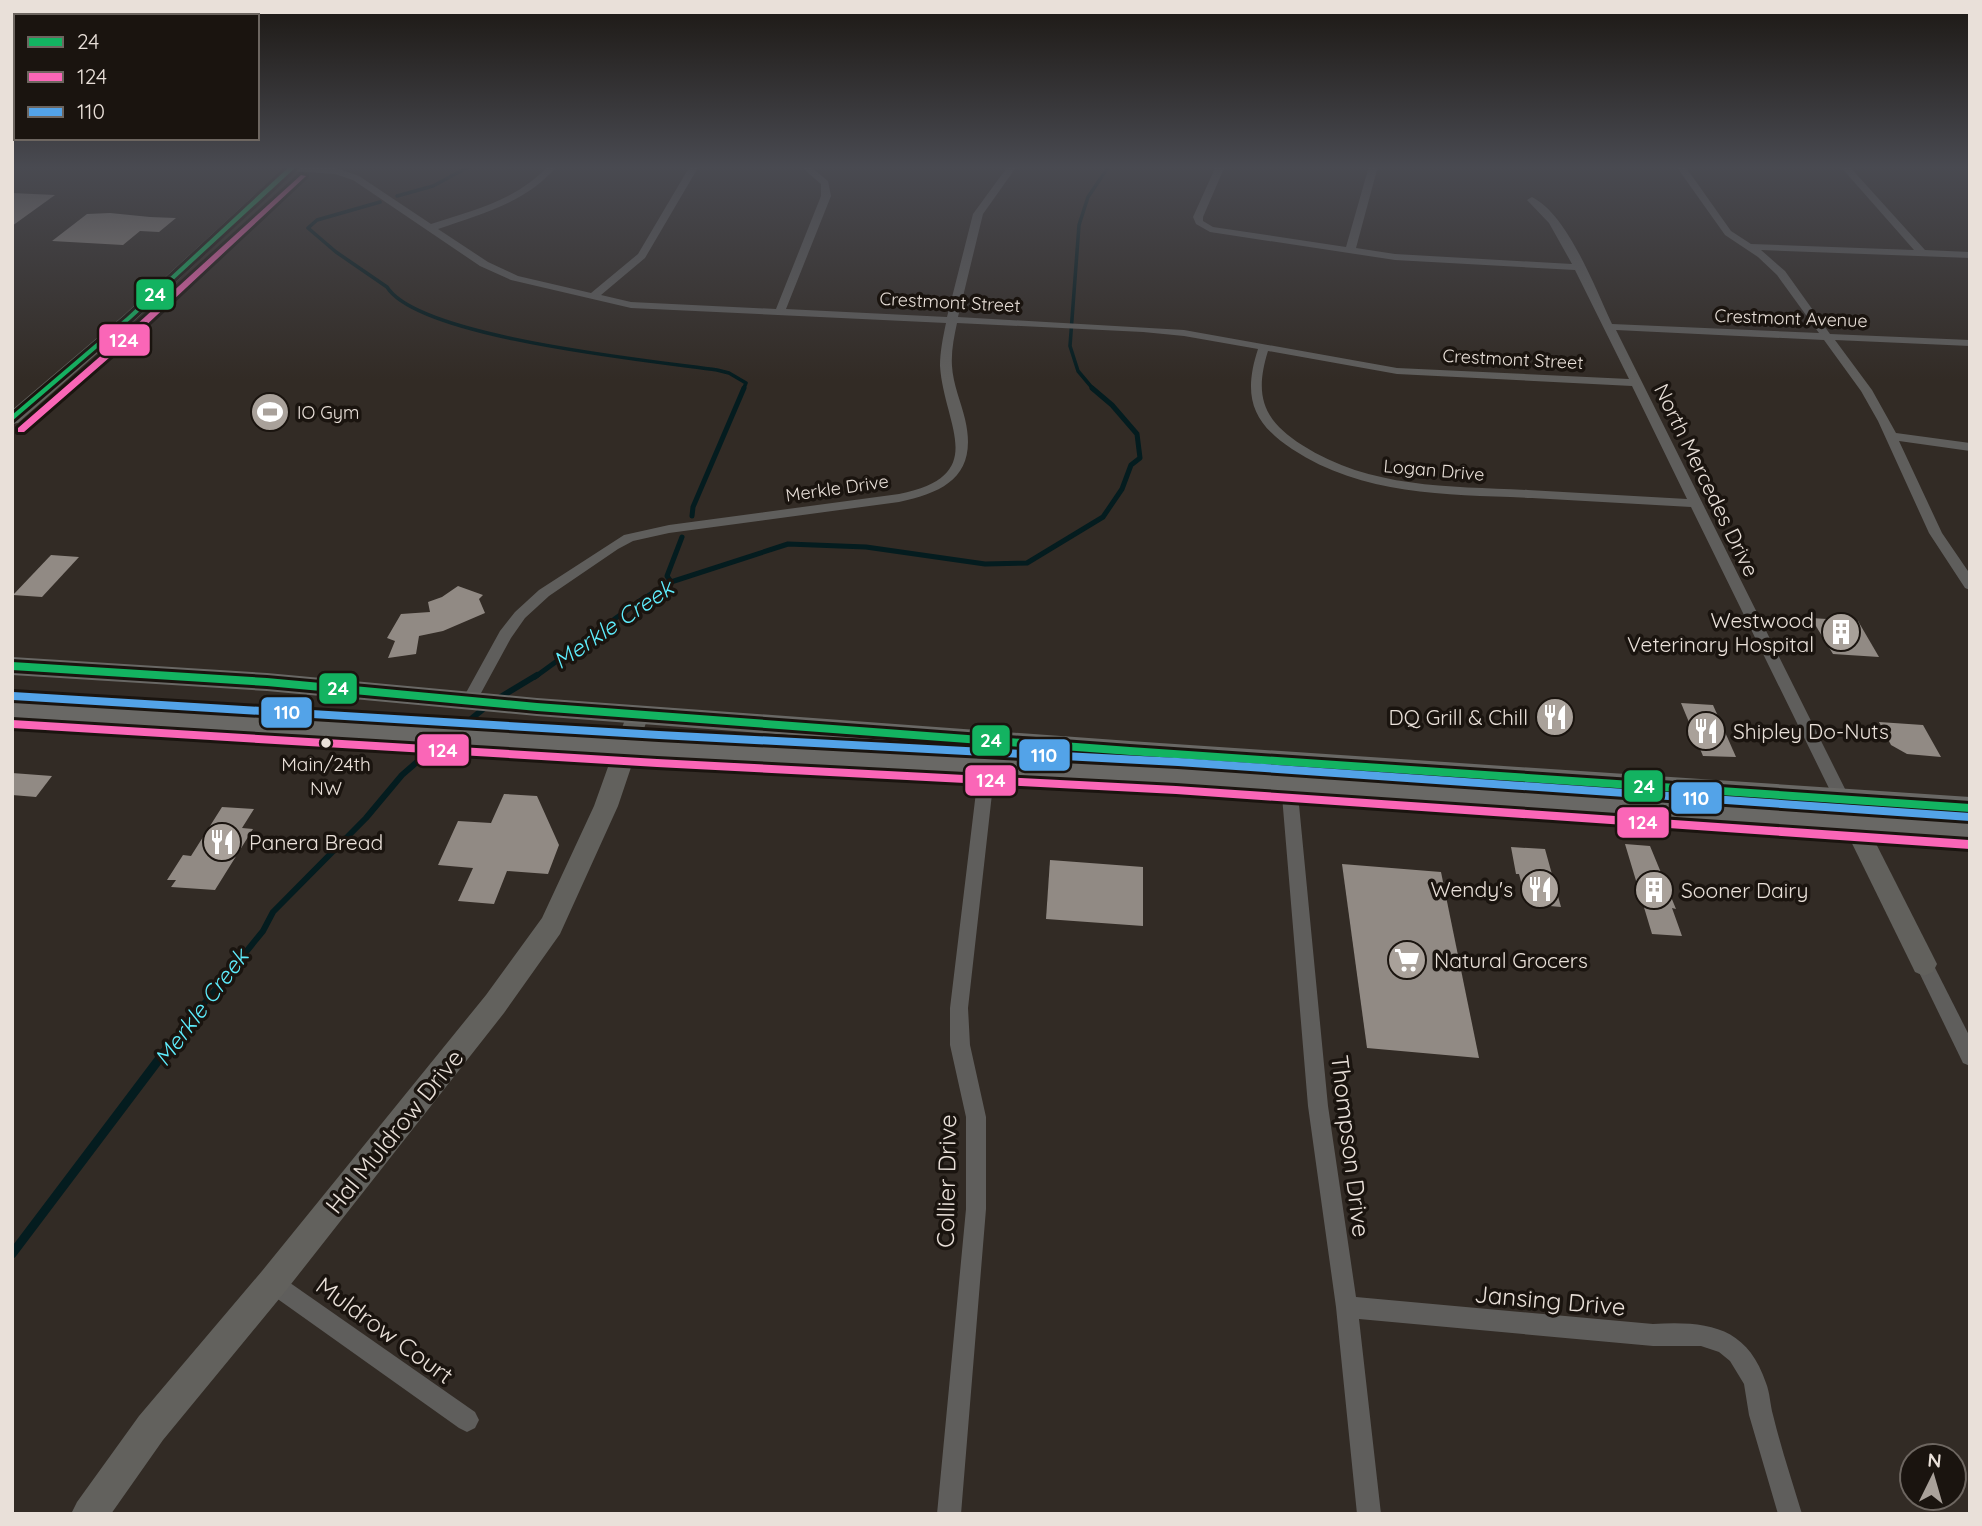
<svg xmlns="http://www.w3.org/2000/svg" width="1982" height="1526" viewBox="0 0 1982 1526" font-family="Quicksand,sans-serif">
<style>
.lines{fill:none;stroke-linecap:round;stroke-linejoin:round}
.stream-far3{stroke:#041c1f;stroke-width:3.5}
.stream-far2{stroke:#041c1f;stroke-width:5}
.stream-far1{stroke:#041c1f;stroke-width:6}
.stream{stroke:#041c1f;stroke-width:9}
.building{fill:#918a84}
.street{fill:#5f5e5c;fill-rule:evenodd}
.secondary{fill:#62615d;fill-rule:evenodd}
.primary{fill:#696865;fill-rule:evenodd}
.bus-1-casing{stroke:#1a140f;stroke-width:6}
.bus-2-casing{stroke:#1a140f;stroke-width:6}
.bus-3-casing{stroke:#1a140f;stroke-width:6}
.bus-1{fill:#13b361;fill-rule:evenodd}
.bus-2{fill:#fa66b7;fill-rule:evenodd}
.bus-3{fill:#53a3e8;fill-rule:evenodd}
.bus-dot{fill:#e9e0d9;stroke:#1a140f;stroke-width:2.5}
.labels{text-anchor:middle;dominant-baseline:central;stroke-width:7;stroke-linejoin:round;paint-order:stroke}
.far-street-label{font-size:18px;fill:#e9e0d9;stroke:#1a140f}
.far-poi-label{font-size:18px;fill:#e9e0d9;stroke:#1a140f;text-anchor:start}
.bus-label{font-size:19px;fill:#e9e0d9;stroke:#1a140f}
.street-label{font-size:21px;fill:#e9e0d9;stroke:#1a140f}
.poi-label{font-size:21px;fill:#e9e0d9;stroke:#1a140f;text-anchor:start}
.water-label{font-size:23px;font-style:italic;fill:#5eedfd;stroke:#1a140f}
.near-street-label{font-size:24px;fill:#e9e0d9;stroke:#1a140f}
.line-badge{stroke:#1a140f;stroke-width:2.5}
.badge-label{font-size:19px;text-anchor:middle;font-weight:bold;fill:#fff}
</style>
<rect width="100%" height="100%" fill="#322b25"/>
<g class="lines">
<g class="stream-far3">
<polyline points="397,196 433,186 470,166"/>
<path d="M 380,202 L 317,220 L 308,228 L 336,252 L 387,287 C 419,338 653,361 717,370 L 729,373 L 746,383 L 743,390"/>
<polyline points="1094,390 1078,371 1070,346 1079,225 1088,197 1109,166"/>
</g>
<g class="stream-far2">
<polyline points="692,516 693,507 744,388"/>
<polyline points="671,582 667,576 682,537"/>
<polyline points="535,677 638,602 671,582 788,544 866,547 985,564 1027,563 1103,517 1122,489 1131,465 1140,458 1137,434 1112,405 1092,388"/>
</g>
<g class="stream-far1">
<polyline points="499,698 537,675"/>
<polyline points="455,732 487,706"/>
<polyline points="168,1048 263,931 273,912 366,818 402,775 440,742"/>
</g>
<polyline class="stream" points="12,1254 169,1046"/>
</g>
<g class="building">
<polygon points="12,193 55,195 12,226"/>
<polygon points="110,213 150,217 176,218 159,232 140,231 123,245 52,241 87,214"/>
<polygon points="51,555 79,557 42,597 13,595"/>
<polygon points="458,586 483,595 479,599 485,613 443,631 419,636 416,654 388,658 395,641 387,638 401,614 430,612 428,602 442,597"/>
<polygon points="1811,618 1858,621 1879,657 1833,654"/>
<polygon points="1681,703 1713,705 1736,757 1703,756"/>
<polygon points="1879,722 1923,725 1941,757 1907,754 1891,745"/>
<polygon points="12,773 52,776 36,797 12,795"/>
<polygon points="504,794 537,796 559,845 548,874 507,871 494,904 458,901 473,868 438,865 458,821 491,823"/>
<polygon points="222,807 254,809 242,828 253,829 215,890 171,887 176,880 167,880 183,855 191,856"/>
<polygon points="1625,844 1650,846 1676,909 1672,908 1682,936 1652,934"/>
<polygon points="1511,847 1545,849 1561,907 1527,904 1519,874 1516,874"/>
<polygon points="1050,860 1143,867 1143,926 1046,919"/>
<polygon points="1342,864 1441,872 1479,1058 1367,1048"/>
</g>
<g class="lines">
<g class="street">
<path d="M 289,166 L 336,168 L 359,176 L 431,224 C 474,210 517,200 548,166 L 557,166 C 526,203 481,214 438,229 L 488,262 L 518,276 L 591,293 L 638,254 L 690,166 L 699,166 L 645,258 L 601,295 L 631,302 L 776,309 L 821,196 L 821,184 L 800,166 L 810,166 L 828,181 L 831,196 L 786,309 L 947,317 L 973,214 L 1008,166 L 1017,166 L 983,214 L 958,317 L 1184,330 L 1397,368 L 1629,379 L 1575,270 L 1395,260 L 1210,232 L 1196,224 L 1193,217 L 1216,166 L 1225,166 L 1203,217 L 1203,221 L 1213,227 L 1346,247 L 1369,166 L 1378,166 L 1356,248 L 1395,254 L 1572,264 L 1549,223 L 1527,200 L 1532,197 C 1568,215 1595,288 1612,324 L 1819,333 L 1777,275 L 1758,257 L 1725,235 L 1676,166 L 1685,166 L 1731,231 L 1751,244 L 1914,250 L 1840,166 L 1849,166 L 1925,250 L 1970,252 L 1970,258 L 1761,250 L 1785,271 L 1830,334 L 1970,340 L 1970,346 L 1835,340 L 1872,390 L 1896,433 L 1970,443 L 1970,451 L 1899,441 L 1942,533 L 1970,574 L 1970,590 L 1965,588 L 1929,533 L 1878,421 L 1861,391 L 1824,340 L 1616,330 L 1862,823 L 1860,828 L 1848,828 L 1846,823 L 1691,507 C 1638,504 1585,501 1532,498 C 1448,494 1365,497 1292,449 C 1251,422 1243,395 1258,349 L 1184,336 L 1143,332 L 957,323 C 954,337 951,352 952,366 C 953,384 961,402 965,419 C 978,474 947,492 899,502 L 669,533 L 633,541 L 618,549 L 549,596 L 525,618 L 511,638 L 475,704 L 470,706 L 462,700 L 500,631 L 515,612 L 539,590 L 624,535 L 669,525 L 899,494 C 991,475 944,426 940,366 C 940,352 943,337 946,323 L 631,308 L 511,280 L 480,266 L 353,180 L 335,174 L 292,171 L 289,170 ZM 1268,351 L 1397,374 L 1632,386 L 1687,499 C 1634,496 1581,493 1528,490 C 1449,486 1371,489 1302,445 C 1263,420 1254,396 1268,351 Z"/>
<polygon points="987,761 993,763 995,767 968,1008 970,1045 986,1117 986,1209 961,1514 937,1514 966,1209 966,1117 950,1045 950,1008 979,767 981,763"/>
<path d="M 1289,778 L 1295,780 L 1297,784 L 1328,1106 L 1356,1297 L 1653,1324 C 1707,1321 1747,1326 1766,1383 C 1770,1393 1770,1404 1773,1415 C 1781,1448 1792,1481 1802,1514 L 1778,1514 L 1749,1415 L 1744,1384 L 1730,1361 L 1719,1352 L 1701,1346 L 1653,1346 L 1359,1319 L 1381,1514 L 1357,1514 L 1336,1307 L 1308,1106 L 1281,784 L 1283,780 Z"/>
<polygon points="1924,956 1930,958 1970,1037 1970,1066 1963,1063 1915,964 1918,958"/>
<polygon points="273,1271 475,1412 479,1420 475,1428 467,1432 459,1428 265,1290 262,1282 265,1274"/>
</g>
<g class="secondary">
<polygon points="286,166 300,166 134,321 18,423 12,424 12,410 124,315"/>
<polygon points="638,706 646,708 649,714 618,806 560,934 504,1013 284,1293 163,1440 111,1514 71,1514 77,1502 139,1416 262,1271 486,995 542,918 594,806 627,714 630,708"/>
<polygon points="1854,813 1862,816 1933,956 1937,964 1933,972 1924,976 1915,972 1842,823 1846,816"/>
</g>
<g class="primary">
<polygon points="12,657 267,673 537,698 1130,741 1970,797 1970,819 1130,761 537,716 267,691 12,675"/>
<polygon points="12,701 658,739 1177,766 1970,820 1970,842 1177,786 658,759 12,719"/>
</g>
<defs>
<g id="bus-1">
<polygon points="290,166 297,166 131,319 12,421 12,415 127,317"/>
<polygon points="12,662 267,678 537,703 1130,747 1970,804 1970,812 1130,755 537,711 267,686 12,670"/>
</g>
<g id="bus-2">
<polygon points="301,175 306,176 141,330 24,432 18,432 18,428 135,326"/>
<polygon points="12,720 657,759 1176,786 1969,840 1970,849 1176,794 657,767 12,728"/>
</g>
<polygon id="bus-3" points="13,692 659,731 1178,758 1970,813 1970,821 1178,766 659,739 13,700"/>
</defs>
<use href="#bus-1" class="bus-1-casing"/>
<use href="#bus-2" class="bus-2-casing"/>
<use href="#bus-3" class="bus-3-casing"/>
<use href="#bus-1" class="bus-1"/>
<use href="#bus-2" class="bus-2"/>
<use href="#bus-3" class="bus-3"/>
</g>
<linearGradient id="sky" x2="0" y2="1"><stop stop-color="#1c1814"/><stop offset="0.44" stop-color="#494a51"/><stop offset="1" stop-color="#494a51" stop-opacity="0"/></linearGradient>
<rect width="1982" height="380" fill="url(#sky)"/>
<defs>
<symbol id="stadium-disc" viewBox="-11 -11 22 22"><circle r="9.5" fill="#a9a19a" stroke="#1a140f"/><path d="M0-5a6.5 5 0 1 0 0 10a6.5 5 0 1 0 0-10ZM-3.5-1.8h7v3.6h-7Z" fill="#fff"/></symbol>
<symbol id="building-disc" viewBox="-11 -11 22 22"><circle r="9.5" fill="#a9a19a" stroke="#1a140f"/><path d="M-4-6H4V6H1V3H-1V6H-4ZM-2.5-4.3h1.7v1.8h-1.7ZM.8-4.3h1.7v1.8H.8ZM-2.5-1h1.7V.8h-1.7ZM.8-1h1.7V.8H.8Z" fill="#fff"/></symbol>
<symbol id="restaurant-disc" viewBox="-11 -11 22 22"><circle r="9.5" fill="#a9a19a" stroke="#1a140f"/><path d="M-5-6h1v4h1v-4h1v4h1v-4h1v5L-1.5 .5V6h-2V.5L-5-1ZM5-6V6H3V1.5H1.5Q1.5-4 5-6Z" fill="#fff"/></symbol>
<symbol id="supermarket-disc" viewBox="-11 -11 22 22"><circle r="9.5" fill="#a9a19a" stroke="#1a140f"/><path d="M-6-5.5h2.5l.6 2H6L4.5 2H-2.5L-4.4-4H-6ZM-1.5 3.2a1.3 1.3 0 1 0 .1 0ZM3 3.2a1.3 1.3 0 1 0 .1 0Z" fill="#fff"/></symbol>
</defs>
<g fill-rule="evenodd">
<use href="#stadium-disc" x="248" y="390" width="44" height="44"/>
<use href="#building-disc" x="1819" y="610" width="44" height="44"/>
<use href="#restaurant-disc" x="1533" y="695" width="44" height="44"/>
<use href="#restaurant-disc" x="1684" y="709" width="44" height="44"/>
<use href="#restaurant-disc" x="200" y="820" width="44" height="44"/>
<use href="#restaurant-disc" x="1518" y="867" width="44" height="44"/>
<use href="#building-disc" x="1632" y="868" width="44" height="44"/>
<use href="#supermarket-disc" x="1385" y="938" width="44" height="44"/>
</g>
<circle class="bus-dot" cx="326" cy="743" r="6"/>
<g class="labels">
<g class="far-street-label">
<text transform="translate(950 302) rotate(3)">Crestmont Street</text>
<text transform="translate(1791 318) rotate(2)">Crestmont Avenue</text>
<text transform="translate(1513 359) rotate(3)">Crestmont Street</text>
<text transform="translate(1434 470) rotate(5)">Logan Drive</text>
<text transform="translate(837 488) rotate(-8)">Merkle Drive</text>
</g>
<g class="far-poi-label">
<text x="297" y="412">IO Gym</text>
</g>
<g class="bus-label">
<text x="326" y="764">Main/24th<tspan x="326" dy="24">NW</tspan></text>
</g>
<g class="street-label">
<text transform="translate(1707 480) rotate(64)">North Mercedes Drive</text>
</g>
<g class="poi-label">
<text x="1814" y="620" text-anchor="end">Westwood<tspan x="1814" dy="24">Veterinary Hospital</tspan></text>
<text x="1528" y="717" text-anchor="end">DQ Grill &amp; Chill</text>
<text x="1733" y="731">Shipley Do-Nuts</text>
<text x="249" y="842">Panera Bread</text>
<text x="1513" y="889" text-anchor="end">Wendy's</text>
<text x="1681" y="890">Sooner Dairy</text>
<text x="1434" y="960">Natural Grocers</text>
</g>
<g class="water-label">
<text transform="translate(613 624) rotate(-34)">Merkle Creek</text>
<text transform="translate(201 1007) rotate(-53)">Merkle Creek</text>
</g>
<g class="near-street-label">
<text transform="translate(394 1131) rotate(-51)">Hal Muldrow Drive</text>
<text transform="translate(1351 1146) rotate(83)">Thompson Drive</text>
<text transform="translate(946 1181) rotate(-89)">Collier Drive</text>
<text transform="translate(1550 1300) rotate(5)">Jansing Drive</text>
<text transform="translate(385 1330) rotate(36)">Muldrow Court</text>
</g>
</g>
<g class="line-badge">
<rect x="135" y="278" width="40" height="33" rx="7" fill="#13b361"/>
<rect x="98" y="323" width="53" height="34" rx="7" fill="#fa66b7"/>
<rect x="318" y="672" width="40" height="33" rx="7" fill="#13b361"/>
<rect x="260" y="696" width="53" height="33" rx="7" fill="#53a3e8"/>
<rect x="971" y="724" width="40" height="33" rx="7" fill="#13b361"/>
<rect x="416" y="733" width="54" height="34" rx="7" fill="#fa66b7"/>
<rect x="1018" y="738" width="53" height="34" rx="7" fill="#53a3e8"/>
<rect x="964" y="764" width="53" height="33" rx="7" fill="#fa66b7"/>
<rect x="1623" y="769" width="41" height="34" rx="7" fill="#13b361"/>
<rect x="1670" y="781" width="53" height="34" rx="7" fill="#53a3e8"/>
<rect x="1616" y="806" width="54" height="33" rx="7" fill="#fa66b7"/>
</g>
<g class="badge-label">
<text x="155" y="301">24</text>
<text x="124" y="347">124</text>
<text x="338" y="695">24</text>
<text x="287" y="719">110</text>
<text x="991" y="747">24</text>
<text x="443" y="757">124</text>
<text x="1044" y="762">110</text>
<text x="991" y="787">124</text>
<text x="1644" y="793">24</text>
<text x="1696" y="805">110</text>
<text x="1643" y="829">124</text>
</g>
<rect width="1982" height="1526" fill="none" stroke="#e9e0d9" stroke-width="28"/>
<rect x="14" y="14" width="245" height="126" fill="#1a140f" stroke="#6d6660" stroke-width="2"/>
<rect x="28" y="37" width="35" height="10" fill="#13b361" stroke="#6d6660" stroke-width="2"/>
<text x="77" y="49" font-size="21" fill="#e9e0d9">24</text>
<rect x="28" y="72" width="35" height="10" fill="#fa66b7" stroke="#6d6660" stroke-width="2"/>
<text x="77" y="84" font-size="21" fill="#e9e0d9">124</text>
<rect x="28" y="107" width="35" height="10" fill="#53a3e8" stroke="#6d6660" stroke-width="2"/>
<text x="77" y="119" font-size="21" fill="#e9e0d9">110</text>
<g transform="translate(1933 1477) rotate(5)"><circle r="33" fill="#1a140f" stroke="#6d6660" stroke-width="2"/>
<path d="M0-5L12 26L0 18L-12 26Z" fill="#a9a19a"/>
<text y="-10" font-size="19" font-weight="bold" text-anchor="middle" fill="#e9e0d9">N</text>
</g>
</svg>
